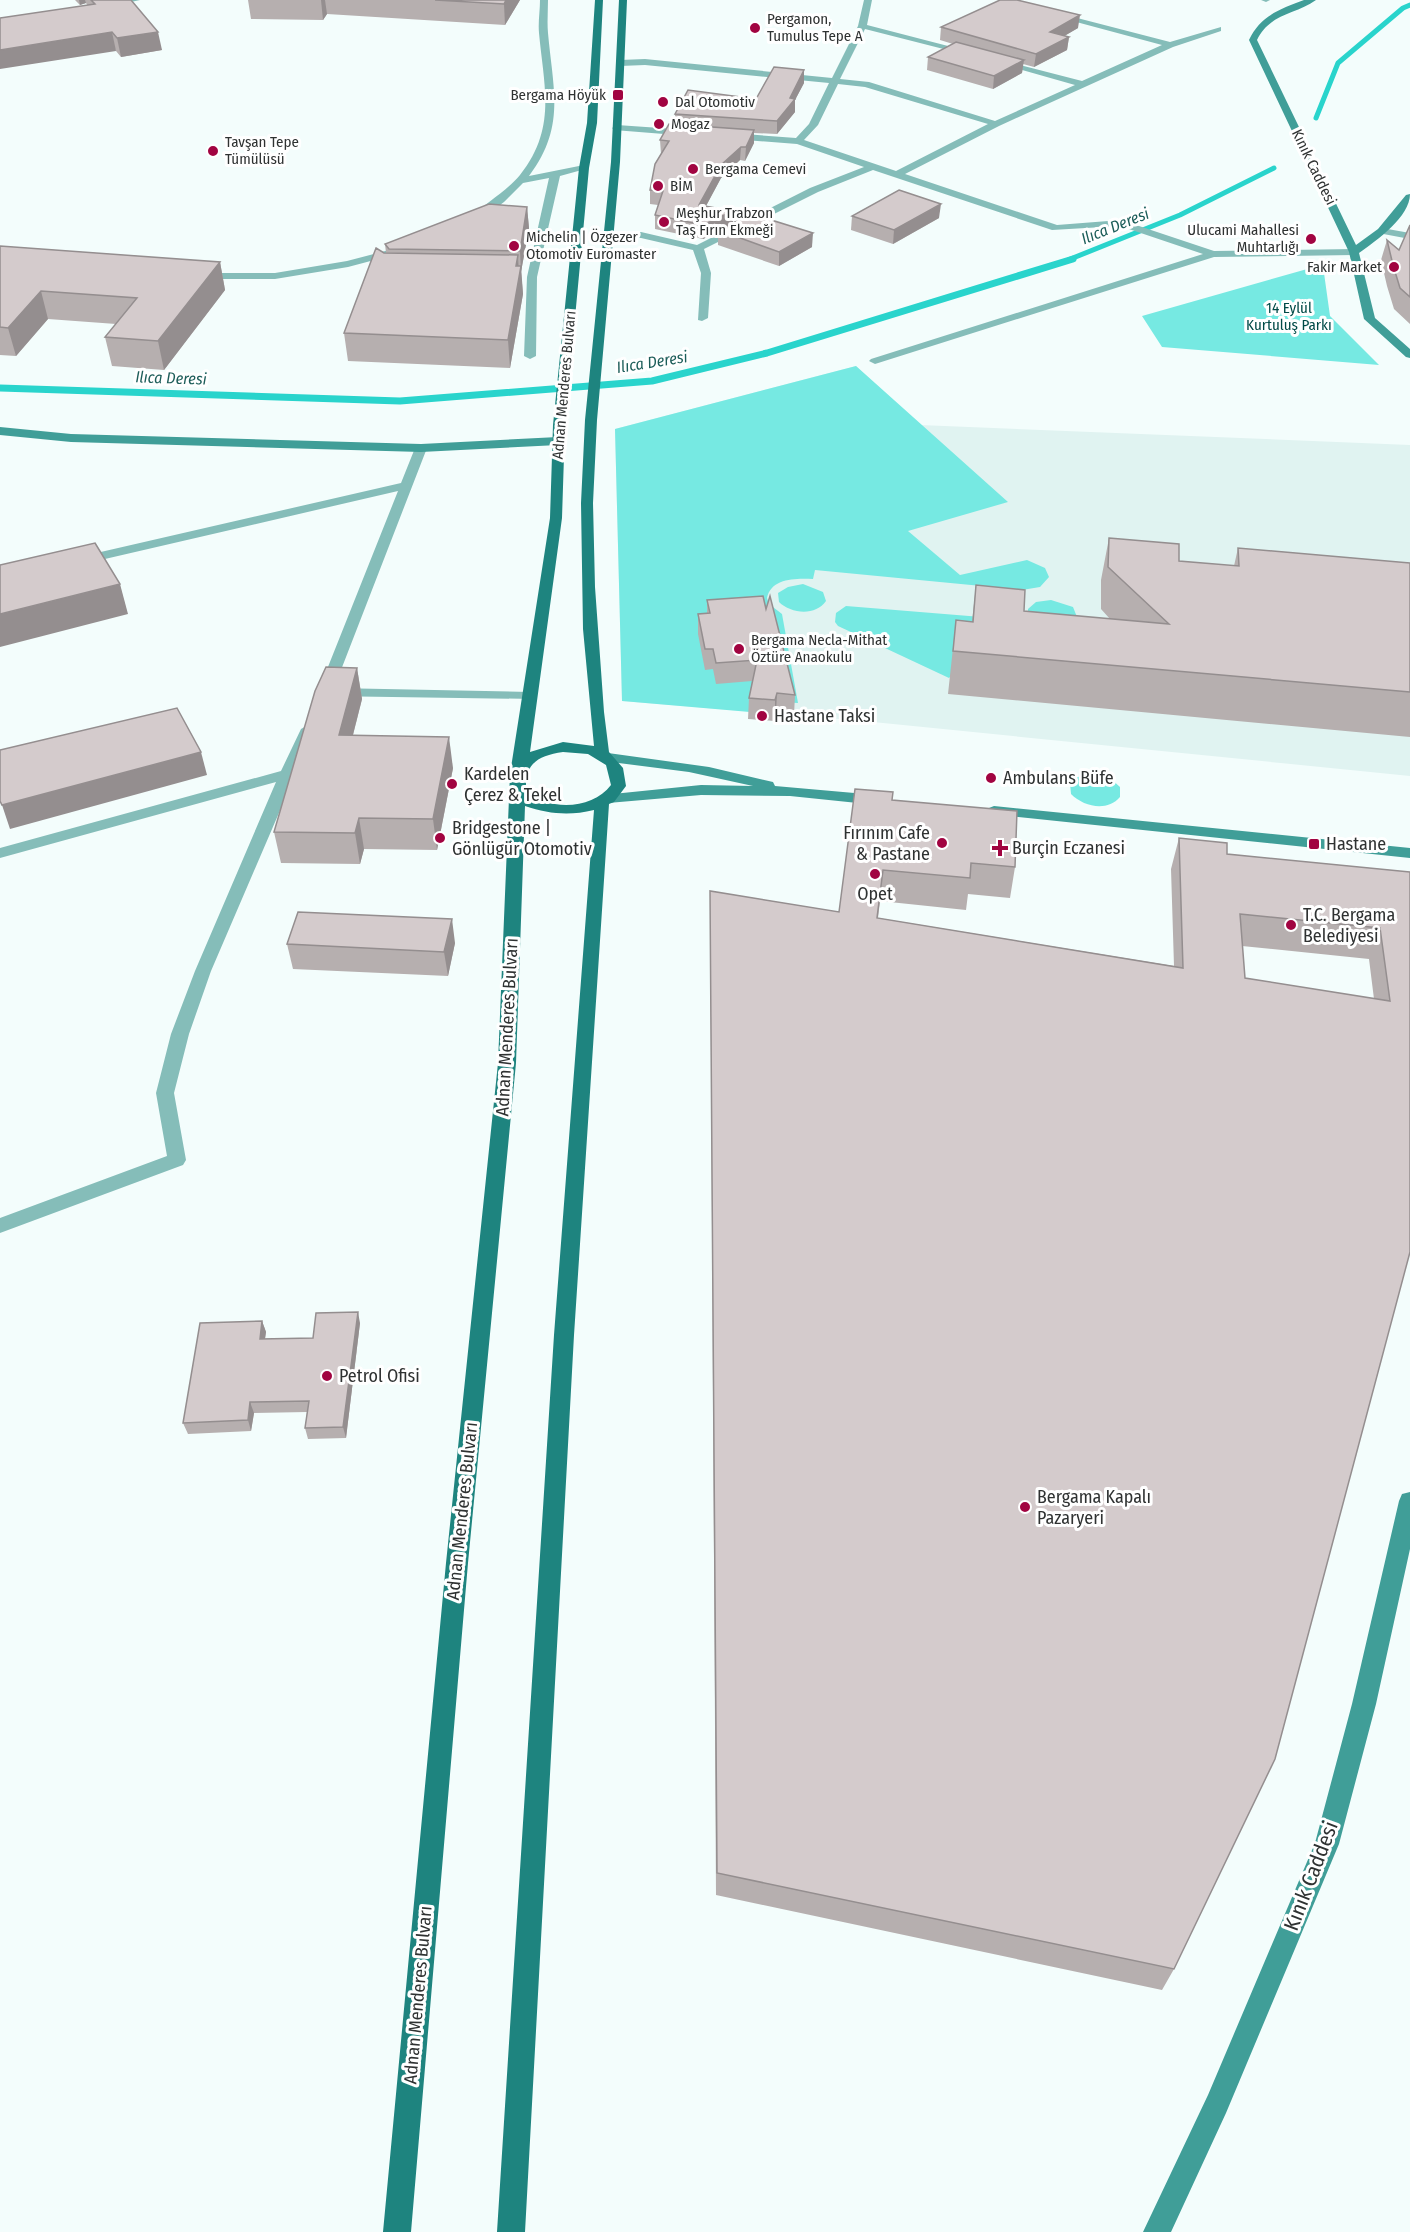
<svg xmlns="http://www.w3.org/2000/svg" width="1410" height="2232" viewBox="0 0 1410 2232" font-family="'Fira Sans Condensed',sans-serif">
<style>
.built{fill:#e0f3f1}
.green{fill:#76e9e2}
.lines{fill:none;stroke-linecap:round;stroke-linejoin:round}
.stream-far1{stroke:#29d4cc;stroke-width:5}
.stream{stroke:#29d4cc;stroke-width:7}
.street{fill:#85bdb9;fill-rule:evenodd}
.secondary{fill:#409e98;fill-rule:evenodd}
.primary{fill:#1e847f;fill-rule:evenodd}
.wall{fill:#b6afaf;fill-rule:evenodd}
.shaded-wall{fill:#948e8f}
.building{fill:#d4cbcc;stroke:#948e8f;stroke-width:1.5;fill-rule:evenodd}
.poi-dot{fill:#a10441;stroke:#fff;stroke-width:2}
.labels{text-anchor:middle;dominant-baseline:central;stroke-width:6;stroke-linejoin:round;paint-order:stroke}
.far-poi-label{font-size:15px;fill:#2f3232;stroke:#fff;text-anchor:start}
.far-street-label{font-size:15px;fill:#2f3232;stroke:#fff}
.far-park-label{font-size:15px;fill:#004a47;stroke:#fff}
.far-water-label{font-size:16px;font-style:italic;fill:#1c5d59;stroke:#fff}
.poi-label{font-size:18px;fill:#2f3232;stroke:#fff;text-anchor:start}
.street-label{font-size:18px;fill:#2f3232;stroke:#fff}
.near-street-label{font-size:21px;fill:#2f3232;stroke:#fff}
</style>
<rect width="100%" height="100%" fill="#f3fdfc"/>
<polygon class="built" points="856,366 920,425 1410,445 1410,776 863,721 622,701 615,429"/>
<g class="green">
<polygon points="1332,262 1324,273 1330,316 1379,365 1162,347 1142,316"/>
<path d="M 856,366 L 1008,502 L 908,531 L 960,575 L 1027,560 L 1045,568 L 1049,577 L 1040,587 L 1022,590 L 815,570 L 813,579 C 796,578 771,578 767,598 L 769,604 L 782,614 L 798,703 L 779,702 L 750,712 L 622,701 L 615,429 Z"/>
<path d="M 803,584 L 823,592 L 826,601 C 816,616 791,614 779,602 L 778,593 L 788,587 Z"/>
<polygon points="1051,600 1073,607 1077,617 1028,613 1028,609 1036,602"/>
<polygon points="846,606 1006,619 949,678 838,626 835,622 836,613"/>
<path d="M 1094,774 L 1110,778 L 1120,787 L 1120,797 C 1107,812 1084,807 1071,794 L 1070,783 C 1077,776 1084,774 1094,774 Z"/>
</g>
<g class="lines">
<g class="stream-far1">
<polyline points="1316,118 1338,63 1403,8 1410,5"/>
<polyline points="1068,260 1180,215 1274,168"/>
</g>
<polyline class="stream" points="0,388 400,401 652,381 767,353 1073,259"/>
<g class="street">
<polygon points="122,0 140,0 108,7 104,5"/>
<path d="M 540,0 L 548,0 C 548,11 547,22 548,33 C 553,89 566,127 529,176 L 584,165 L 589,168 L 560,176 L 537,277 L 536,356 L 530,359 L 524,356 L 527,277 L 549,178 L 523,183 L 504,202 L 480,220 L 471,218 C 486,202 506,192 520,175 C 557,128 544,87 539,33 C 538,22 540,11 540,0 Z"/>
<path d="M 864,0 L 872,0 L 867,25 L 975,53 L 971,56 L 865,29 L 840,79 L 869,82 L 995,121 L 1075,85 L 997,63 L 997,59 L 1082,81 L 1162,45 L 1054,16 L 1054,12 L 1170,42 L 1221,27 L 1221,31 L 1173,47 L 999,126 L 905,174 L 1057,225 L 1121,220 L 1214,251 L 1354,249 L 1359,252 L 1354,255 L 1214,257 L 875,364 L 869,361 L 871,359 L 1203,254 L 1120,226 L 1052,230 L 873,170 L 818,192 L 704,249 L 711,273 L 708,318 L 702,321 L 698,320 L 701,273 L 693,250 L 641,238 L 609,237 L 605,236 L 605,232 L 641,232 L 697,245 L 810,188 L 864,167 L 797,144 L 731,139 L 726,136 L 731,133 L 796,138 L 809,124 L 829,83 L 645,65 L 620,66 L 616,63 L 620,60 L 645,59 L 832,78 L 858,26 ZM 838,84 L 865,87 L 988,124 L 896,171 L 804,140 L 818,125 Z"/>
<polygon points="1261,0 1270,0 1266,2"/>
<polygon points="617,125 689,130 694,133 689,136 614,130 612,128"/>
<polygon points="1382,228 1410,233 1410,239 1378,233 1377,231"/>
<polygon points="393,249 397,250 397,254 348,267 275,279 198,279 193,276 198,273 275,273 347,261"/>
<polygon points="421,444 427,448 334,688 530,692 535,693 537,696 535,699 325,696 318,692 398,491 79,565 72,561 79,557 401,483 415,448"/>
<polygon points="308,725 315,729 211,971 189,1034 174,1093 186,1160 183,1165 0,1233 0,1218 167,1156 156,1093 171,1034 195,971 276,782 0,858 0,848 281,771 301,729"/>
</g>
<g class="secondary">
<path d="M 1304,0 L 1316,0 C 1295,15 1270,13 1257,40 L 1356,245 L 1378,229 L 1406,195 L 1410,194 C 1410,217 1377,240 1359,253 L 1375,318 L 1410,349 L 1410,358 L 1406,357 L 1364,319 L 1349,252 L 1249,40 C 1260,16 1280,9 1304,0 Z"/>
<polygon points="0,427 71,434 421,444 558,437 564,441 558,445 421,452 71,442 0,435"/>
<polygon points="608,753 709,767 773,782 775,786 877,795 885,800 877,805 790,796 701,795 608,803 603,801 600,798 603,795 701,785 753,786 689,772 603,761 601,758 603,755"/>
<polygon points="994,806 1410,848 1410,858 989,814 986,811 989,808"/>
<polygon points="1410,1492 1410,1549 1376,1704 1339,1844 1226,2113 1171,2232 1143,2232 1208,2095 1315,1843 1352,1704 1399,1501 1402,1494"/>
</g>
<path class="primary" d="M 595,0 L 603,0 L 597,123 L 589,168 L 565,425 L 562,518 L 530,752 L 563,742 L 594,746 L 583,629 L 581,503 L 585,420 L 611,162 L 619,0 L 627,0 L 620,162 L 597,420 L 593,503 L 595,587 L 604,712 L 609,752 L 623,768 L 626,786 L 614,802 L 609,804 L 574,1335 L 525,2232 L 497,2232 L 554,1335 L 594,810 C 569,816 549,814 525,806 L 516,1063 L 468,1563 L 411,2232 L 383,2232 L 446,1563 L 498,1063 L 510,774 L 550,518 L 553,425 L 579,168 L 587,123 ZM 563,752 L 588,754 L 606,765 L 611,785 C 592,810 547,812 526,789 C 525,763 538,756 563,752 Z"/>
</g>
<g class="wall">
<polygon points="75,0 131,0 162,50 121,57 116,51 86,3 80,5"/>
<polygon points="248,0 520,0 505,25 327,14 323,20 251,19"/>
<polygon points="941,27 1078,28 1064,36 1069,37 1067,50 1034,67 1023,64 1022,73 993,89 927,70 928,57 953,44 940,40"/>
<polygon points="804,70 804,83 795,100 795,112 777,134 754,133 754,143 745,161 740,160 721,178 706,206 733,211 733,223 812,247 779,266 718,245 718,232 703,239 655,229 655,215 658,205 650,204 650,190 661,154 660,140 675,124 675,114 756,99"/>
<polygon points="527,207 529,228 521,272 523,294 510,368 348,361 344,333 384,253 386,253 385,244"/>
<polygon points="852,216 939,218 893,244 851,230"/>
<polygon points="1410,225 1410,324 1394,309 1387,286 1381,260 1387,240 1399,250"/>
<polygon points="0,246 220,262 225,290 164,370 112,366 105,337 116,324 48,319 16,356 0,355"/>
<polygon points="1109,538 1179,561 1234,566 1238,548 1410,563 1410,737 948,694 956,620 972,622 976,585 1024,611 1110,619 1101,609 1101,580"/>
<polygon points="707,600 766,609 795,695 794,715 776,713 775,721 748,719 749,698 752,681 716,684 713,669 705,670 698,634 698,614 707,613"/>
<polygon points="357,668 362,699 353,735 453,768 437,850 364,849 360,864 281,863 274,832"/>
<path d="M 892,800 L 1015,867 L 1010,898 L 968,894 L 966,910 L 880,901 L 878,918 L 1174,966 L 1171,869 L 1179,838 L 1227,854 L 1410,872 L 1410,1252 L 1174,1969 L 1162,1990 L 716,1895 L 710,891 L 839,912 ZM 1242,946 L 1369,959 L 1374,999 L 1245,978 Z"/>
<polygon points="455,943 448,976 293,969 287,944"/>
<polygon points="262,1321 266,1332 265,1339 313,1338 360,1323 346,1438 308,1439 305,1428 307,1412 254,1413 251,1431 188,1434 183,1423"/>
</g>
<g class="shaded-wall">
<polygon points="79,0 85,0 86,3 80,5"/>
<polygon points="321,0 325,0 327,14 323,20"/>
<polygon points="506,0 520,0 505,25 504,4"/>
<polygon points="1080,15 1078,28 1049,45 1050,32"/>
<polygon points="112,32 116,51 0,69 0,50"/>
<polygon points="158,32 162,50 121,57 117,38"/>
<polygon points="1069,37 1067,50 1034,67 1036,54"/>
<polygon points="1024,60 1022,73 993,89 994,76"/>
<polygon points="804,70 804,83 795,100 795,112 777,134 777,121"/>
<polygon points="754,130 754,143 745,161 746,147"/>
<polygon points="741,147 740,160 721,178 699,219 699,205 721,165"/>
<polygon points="941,204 939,218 893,244 894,230"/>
<polygon points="527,207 529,228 521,272 520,251"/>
<polygon points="733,211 733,225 718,230 718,232 703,239 703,225"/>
<polygon points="813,233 812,247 779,266 779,252"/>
<polygon points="518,255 519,275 521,266 523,294 510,368 508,340"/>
<polygon points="220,262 225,290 164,370 158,341"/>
<polygon points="41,291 48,319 16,356 8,328"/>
<polygon points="120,584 128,614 0,647 0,614"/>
<polygon points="357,668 362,699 345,766 339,735"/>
<polygon points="777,693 776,713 775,721 775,700"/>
<polygon points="449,737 453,768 437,850 433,819"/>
<polygon points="201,752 207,775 10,829 2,805"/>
<polygon points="359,818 364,849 360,864 355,833"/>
<polygon points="452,919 455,943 448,976 444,952"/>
<polygon points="358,1312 360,1323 346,1438 343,1427"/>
<polygon points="262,1321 266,1332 263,1351 260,1339"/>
<polygon points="250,1402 254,1413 251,1431 248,1420"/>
</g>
<g class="building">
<polygon points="91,0 131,0 158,32 117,38 112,32 0,50 0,18 95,4"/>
<polygon points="435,0 506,0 504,4"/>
<polygon points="1000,0 1017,0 1080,15 1050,32 1069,37 1036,54 941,27"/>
<polygon points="956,42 1024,60 994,76 928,57"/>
<polygon points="774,67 804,70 790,98 795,99 777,121 675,114 688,90 756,99"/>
<polygon points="669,124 754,130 746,147 741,147 721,165 699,205 733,211 703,225 655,215 663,191 650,190 655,164 669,141 660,140"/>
<polygon points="899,190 941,204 894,230 852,216"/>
<polygon points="489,204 527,207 520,251 389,249 385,244"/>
<polygon points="752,214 813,233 779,252 718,230"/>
<polygon points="1410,225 1410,297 1400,288 1393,265 1387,240 1399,250"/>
<polygon points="0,246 220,262 158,341 105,337 137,298 41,291 8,328 0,327"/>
<polygon points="376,248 384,253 518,255 516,266 521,266 508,340 344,333"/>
<polygon points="1109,538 1179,544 1179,561 1239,566 1238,548 1410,563 1410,692 953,651 956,620 973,622 976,585 1025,590 1024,611 1169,624 1108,567"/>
<polygon points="95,543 120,584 0,614 0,565"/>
<polygon points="763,596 766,609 770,596 795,695 777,693 775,700 749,698 757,660 716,663 713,649 705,649 698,614 710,613 707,600"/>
<polygon points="326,667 357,668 339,735 449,737 433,819 359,818 355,833 274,832 315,691"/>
<polygon points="177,708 201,752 2,805 0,801 0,750"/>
<path d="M 855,789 L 893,792 L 892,800 L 1017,811 L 1015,867 L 971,863 L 970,878 L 883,870 L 877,918 L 1183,968 L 1179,838 L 1227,843 L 1227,854 L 1410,872 L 1410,1252 L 1275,1759 L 1174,1969 L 717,1873 L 710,891 L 839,912 ZM 1240,914 L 1380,928 L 1390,1001 L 1245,978 Z"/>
<polygon points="298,912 452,919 444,952 287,944"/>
<polygon points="358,1312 343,1427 305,1428 309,1401 250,1402 248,1420 183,1423 200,1323 262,1321 260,1339 313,1338 316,1313"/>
</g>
<g class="poi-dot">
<circle cx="755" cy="28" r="6"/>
<rect x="612" y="89" width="12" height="12" rx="3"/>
<circle cx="663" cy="102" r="6"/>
<circle cx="659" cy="124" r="6"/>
<circle cx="213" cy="151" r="6"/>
<circle cx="693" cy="169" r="6"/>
<circle cx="658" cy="186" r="6"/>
<circle cx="664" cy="222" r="6"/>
<circle cx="1311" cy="239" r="6"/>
<circle cx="514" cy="246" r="6"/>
<circle cx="1394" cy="267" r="6"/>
<circle cx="739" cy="649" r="6"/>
<circle cx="762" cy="716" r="6"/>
<circle cx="991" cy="778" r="6"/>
<circle cx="452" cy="784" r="6"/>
<circle cx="440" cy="838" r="6"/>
<circle cx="942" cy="843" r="6"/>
<rect x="1308" y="838" width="12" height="12" rx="3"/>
<path d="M997 839h6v6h6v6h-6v6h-6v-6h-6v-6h6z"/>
<circle cx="875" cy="874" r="6"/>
<circle cx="1291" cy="925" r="6"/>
<circle cx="327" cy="1376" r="6"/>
<circle cx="1025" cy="1507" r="6"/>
</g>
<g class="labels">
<g class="far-poi-label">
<text x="767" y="19">Pergamon,<tspan x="767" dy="17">Tumulus Tepe A</tspan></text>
<text x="606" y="95" text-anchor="end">Bergama Höyük</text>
<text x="675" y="102">Dal Otomotiv</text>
<text x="671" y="124">Mogaz</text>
<text x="225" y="142">Tavşan Tepe<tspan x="225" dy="17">Tümülüsü</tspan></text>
<text x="705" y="169">Bergama Cemevi</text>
<text x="670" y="186">BİM</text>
<text x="676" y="213">Meşhur Trabzon<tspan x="676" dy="17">Taş Fırın Ekmeği</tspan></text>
<text x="1299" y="230" text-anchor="end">Ulucami Mahallesi<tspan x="1299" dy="17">Muhtarlığı</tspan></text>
<text x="526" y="237">Michelin | Özgezer<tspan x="526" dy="17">Otomotiv Euromaster</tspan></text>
<text x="1382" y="267" text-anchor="end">Fakir Market</text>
<text x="751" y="640">Bergama Necla-Mithat<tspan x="751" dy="17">Öztüre Anaokulu</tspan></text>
</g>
<g class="far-street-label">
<text transform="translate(1314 167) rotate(64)">Kınık Caddesi</text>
<text transform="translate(564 385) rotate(-85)">Adnan Menderes Bulvarı</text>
</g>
<g class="far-park-label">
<text x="1289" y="308">14 Eylül<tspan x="1289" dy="17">Kurtuluş Parkı</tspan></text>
</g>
<g class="far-water-label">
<text transform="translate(1115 226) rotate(-22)">Ilıca Deresi</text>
<text transform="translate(652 362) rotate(-9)">Ilıca Deresi</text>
<text transform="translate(171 378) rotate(2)">Ilıca Deresi</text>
</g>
<g class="poi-label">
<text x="774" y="716">Hastane Taksi</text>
<text x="464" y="774">Kardelen<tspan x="464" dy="21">Çerez &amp; Tekel</tspan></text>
<text x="1003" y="778">Ambulans Büfe</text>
<text x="452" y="828">Bridgestone |<tspan x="452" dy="21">Gönlügür Otomotiv</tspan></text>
<text x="930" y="833" text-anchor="end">Fırınım Cafe<tspan x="930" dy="21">&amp; Pastane</tspan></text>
<text x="1326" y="844">Hastane</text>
<text x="1012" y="848">Burçin Eczanesi</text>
<text x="875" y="894" text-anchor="middle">Opet</text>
<text x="1303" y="915">T.C. Bergama<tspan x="1303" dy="21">Belediyesi</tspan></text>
<text x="339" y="1376">Petrol Ofisi</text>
<text x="1037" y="1497">Bergama Kapalı<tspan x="1037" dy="21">Pazaryeri</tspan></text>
</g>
<g class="street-label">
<text transform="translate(507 1027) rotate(-87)">Adnan Menderes Bulvarı</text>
<text transform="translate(462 1511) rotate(-84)">Adnan Menderes Bulvarı</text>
<text transform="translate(418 1995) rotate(-85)">Adnan Menderes Bulvarı</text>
</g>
<g class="near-street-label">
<text transform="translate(1311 1876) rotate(-69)">Kınık Caddesi</text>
</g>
</g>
</svg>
